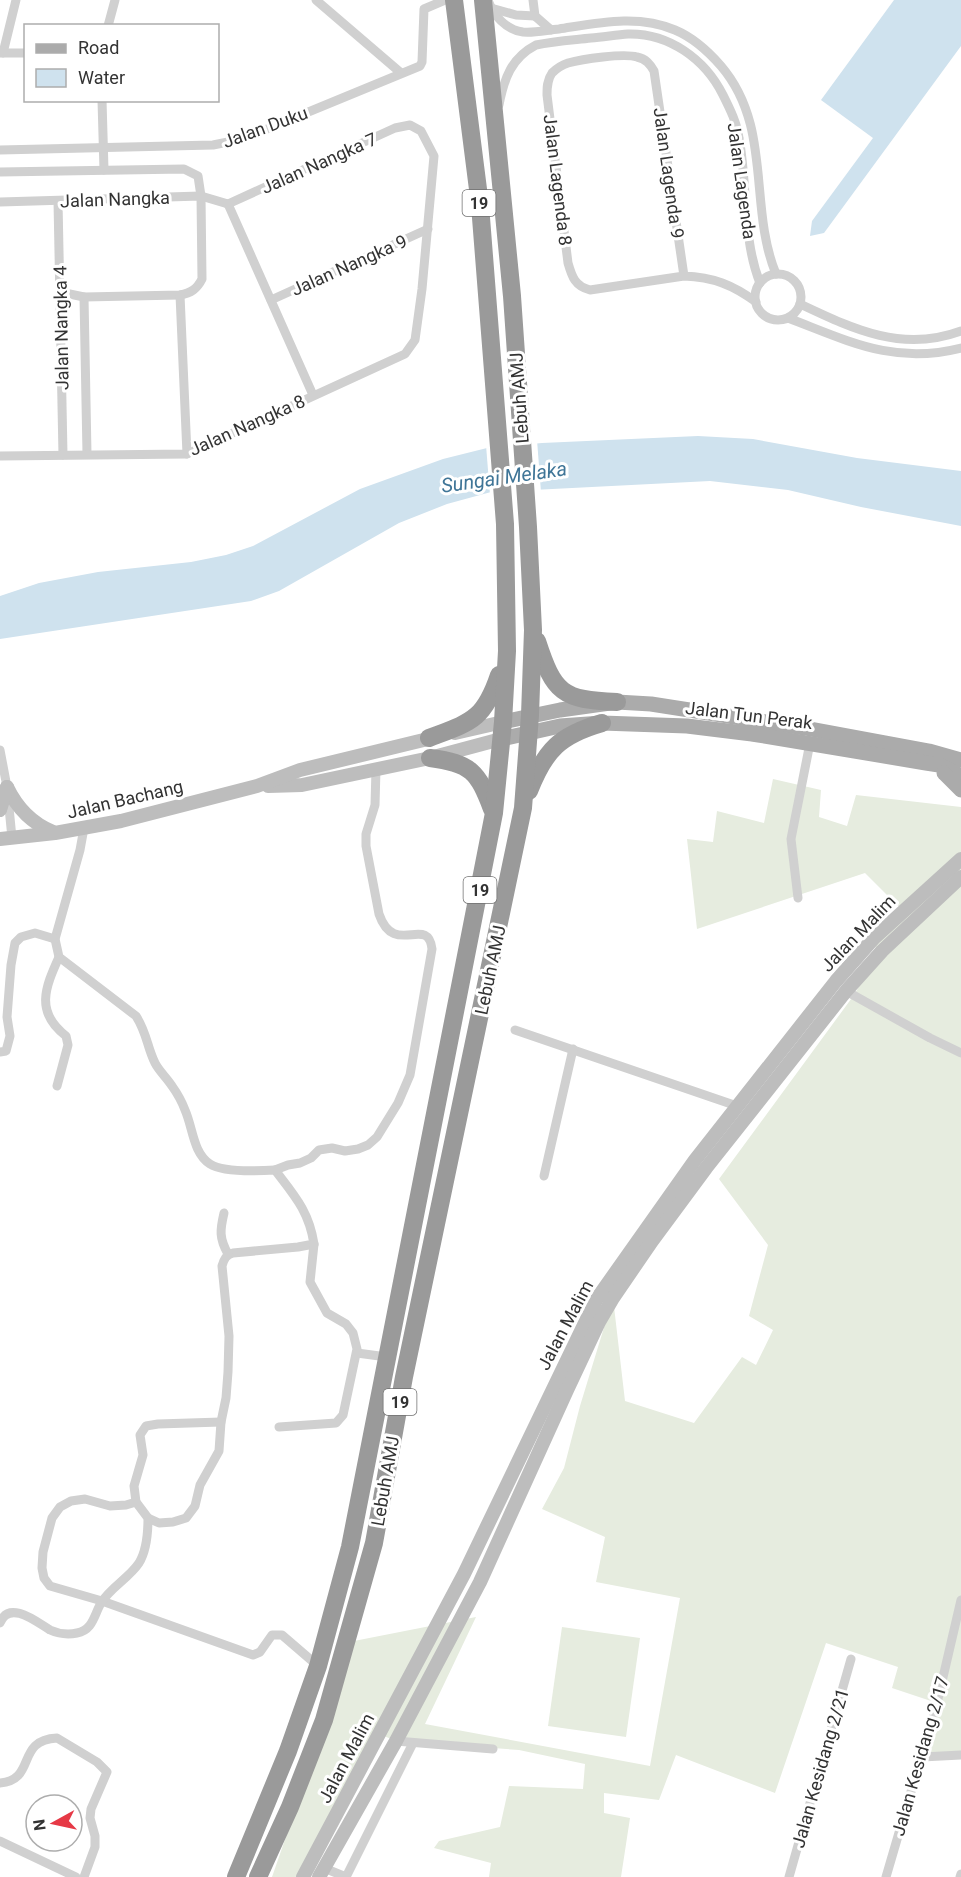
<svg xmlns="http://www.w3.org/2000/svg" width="961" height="1877" viewBox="0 0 961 1877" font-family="Roboto,sans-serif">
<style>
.grass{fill:#e6ecdf}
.water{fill:#cfe2ee}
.pier{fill:#fff}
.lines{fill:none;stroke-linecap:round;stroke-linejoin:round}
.street{stroke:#d0d0d0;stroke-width:9}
.secondary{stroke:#bdbdbd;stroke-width:14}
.primary{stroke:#ababab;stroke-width:15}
.highway{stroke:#9a9a9a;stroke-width:18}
.labels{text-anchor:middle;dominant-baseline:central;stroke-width:6;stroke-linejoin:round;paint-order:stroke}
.shield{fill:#fff;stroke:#707070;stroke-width:1.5}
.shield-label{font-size:16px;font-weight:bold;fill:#333}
.street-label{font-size:18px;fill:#333;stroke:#fff}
.water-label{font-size:20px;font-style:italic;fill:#3f7597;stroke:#fff}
</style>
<rect width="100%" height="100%" fill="#fff"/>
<g class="grass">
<polygon points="773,779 821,790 819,817 847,826 856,795 961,807 961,1755 922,1757 937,1703 892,1688 898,1667 826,1643 775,1793 676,1755 659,1800 604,1793 604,1813 630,1818 621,1877 489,1877 491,1863 434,1848 439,1841 500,1827 509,1786 583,1789 585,1764 519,1750 396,1741 379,1734 299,1877 272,1877 354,1641 476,1617 425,1724 650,1766 680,1598 596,1582 605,1537 542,1509 564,1468 580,1406 613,1298 625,1401 694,1423 742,1357 756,1365 773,1330 749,1316 768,1245 719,1179 854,995 877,956 874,938 903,911 865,873 697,929 687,839 713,842 717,811 764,823"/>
<polygon points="562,1627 640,1638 626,1737 548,1726"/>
</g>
<g class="water">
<polygon points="894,0 961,0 961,46 824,233 810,236 812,221 873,138 821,100"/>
<polygon points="698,436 753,439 857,458 961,471 961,526 861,507 788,490 710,481 491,492 447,504 399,523 279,591 251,601 0,639 0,596 39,583 98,572 191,562 226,555 253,546 360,489 443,459 487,448 542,443"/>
</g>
<polygon class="pier" points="537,440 541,492 490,495 486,445"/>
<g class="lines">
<g class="street">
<polyline points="316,0 401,73"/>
<path d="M 488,0 C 493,15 506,30 523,32 C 535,33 547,30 559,29 C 598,23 638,14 675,30 C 694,38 708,51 721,66 C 773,127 748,206 776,274"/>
<polyline points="533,0 535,16 551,30"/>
<polyline points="491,8 516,15 535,16"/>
<polyline points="108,26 115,0"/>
<polyline points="0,53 26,53"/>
<polyline points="3,53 16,0"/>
<polyline points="102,100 104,170"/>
<path d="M 499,105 C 504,79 511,58 536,45 C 554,41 573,40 591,38 C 603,37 616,35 628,34 C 669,33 705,59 723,95 C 730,109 737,123 739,138 C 748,185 742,238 760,283"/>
<polyline points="0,150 213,145 243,139 420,66 422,62 424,9 445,0"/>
<path d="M 0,172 L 184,169 L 198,176 L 201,196 L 202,279 C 197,289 191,293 180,295 L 84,297 L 60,292"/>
<polyline points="58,201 63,455"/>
<polyline points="0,202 201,196 228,204"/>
<polyline points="228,204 313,395"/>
<circle cx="778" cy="297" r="23"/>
<path d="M 684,276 L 654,71 C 650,64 646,59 637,57 C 624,53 582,59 568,63 C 562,65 556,69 552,73 C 547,80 547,88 547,95 L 568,263 C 572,277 575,286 590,290 L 684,276 C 713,277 733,285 756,302"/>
<polyline points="180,295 187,454"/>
<polyline points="84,297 87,454"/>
<polyline points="271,300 428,229"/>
<path d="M 800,304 C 853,329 902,353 961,331"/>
<path d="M 788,318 C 849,341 893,365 961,348"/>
<polyline points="0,456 187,454 405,354 415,340 422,289 434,156 421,131 410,125 395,128 228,204"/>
<polyline points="0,750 7,787 12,838"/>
<path d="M 84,828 L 80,850 L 55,939 L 59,957 L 136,1016 C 147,1033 147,1047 155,1063 C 159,1071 167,1078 172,1086 C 177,1093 182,1102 185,1110 C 193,1128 193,1153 210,1164 C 224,1173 259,1171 275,1170 C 294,1195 309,1211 314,1244 L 298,1247 L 233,1253 C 226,1255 224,1259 222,1266 L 229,1336 L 228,1372 L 226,1398 L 221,1422 L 219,1451 L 200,1485 L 195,1506 L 186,1518 L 173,1522 L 159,1523 L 148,1518"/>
<polyline points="798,898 791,839 810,743"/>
<polyline points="846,991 930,1038 961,1053"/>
<polyline points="515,1030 737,1106"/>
<polyline points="0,1052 6,1051 10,1036 7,1017 11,965 15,943 21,937 35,933 55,939"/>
<path d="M 57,1086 L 68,1045 L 66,1036 C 35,1012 45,988 59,957"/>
<path d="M 275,1170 L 288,1165 L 300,1163 L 311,1158 L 319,1150 L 332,1148 L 345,1151 L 358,1149 L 368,1145 L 377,1137 L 398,1103 L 410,1075 L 432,949 C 428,914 394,958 379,914 L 366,846 L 366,834 L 375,805 L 376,769"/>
<polyline points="544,1176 573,1049"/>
<path d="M 224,1213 C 220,1230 219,1238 228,1254"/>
<polyline points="357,1353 387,1357"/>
<polyline points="279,1427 336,1423 343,1415 357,1349 353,1333 346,1324 327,1313 310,1282 314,1244"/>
<polyline points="136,1502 126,1505 110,1506 85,1499 71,1501 60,1507 52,1518 43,1552 42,1568 44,1578 50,1586 102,1601 253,1655 260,1652 272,1635 282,1635 318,1666"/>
<path d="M 0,1623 C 9,1599 38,1623 50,1630 C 59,1634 68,1635 77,1633 C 93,1630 94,1615 101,1603 C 110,1588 129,1578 139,1563 C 147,1550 148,1532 148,1518 L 136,1502 L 134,1486 L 143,1455 L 140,1435 L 146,1426 L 158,1424 L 221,1422"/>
<polyline points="396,1741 493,1749"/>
<polyline points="922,1757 961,1755"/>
<path d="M 0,1783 C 37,1780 15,1740 57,1738 L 97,1762 L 107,1772 L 91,1809 L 90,1818 L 95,1836 L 95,1847 L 84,1877"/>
<polyline points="0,1841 76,1877"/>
<polyline points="324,1868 346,1877 413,1743"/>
<polyline points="789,1877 851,1659"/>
<polyline points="886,1877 937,1703 961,1600"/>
<polyline points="960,1877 961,1874"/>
</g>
<g class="secondary">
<polyline points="455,733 503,722"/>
<polyline points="268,786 302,785 430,758 501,739"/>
<path d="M 7,787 C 17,808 31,823 53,832"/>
<polyline points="0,810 7,787"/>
<polyline points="0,839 55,833 121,821 257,786 300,770 436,737"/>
<polyline points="303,1877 464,1574 596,1300 695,1160 836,981 874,938 961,859"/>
<polyline points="319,1877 396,1741 480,1582 567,1390 599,1322 613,1298 652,1241 706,1168 846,991 882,951 961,877"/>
</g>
<g class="primary">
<polyline points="503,722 560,710 617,702 651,704 805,728 929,751 961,760"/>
<polyline points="501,739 560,726 602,723 687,726 752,734 926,763 939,765 961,776"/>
<polyline points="944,773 961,790"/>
</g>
<g class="highway">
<path d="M 537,641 C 554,693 562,700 617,702"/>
<path d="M 429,738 C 471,722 484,720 499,675"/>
<path d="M 430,758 C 471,763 478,772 492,809"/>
<path d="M 529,791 C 545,750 560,735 602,723"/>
<polyline points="236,1877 288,1751 318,1666 350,1547 494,813 503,722 507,651 505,524 480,205 454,0"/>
<polyline points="258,1877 290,1807 324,1720 374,1543 404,1377 523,808 530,715 533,630 528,527 512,296 483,0"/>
</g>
</g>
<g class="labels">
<g class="shield">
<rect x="462.5" y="190" width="33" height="26" rx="4.5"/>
<rect x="463.5" y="877" width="33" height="26" rx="4.5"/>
<rect x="383.5" y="1389" width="33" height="26" rx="4.5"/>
</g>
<g class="shield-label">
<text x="479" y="203">19</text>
<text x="480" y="890">19</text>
<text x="400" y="1402">19</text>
</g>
<g class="street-label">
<text transform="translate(265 127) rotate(-20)">Jalan Duku</text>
<text transform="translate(319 163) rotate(-24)">Jalan Nangka 7</text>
<text transform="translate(669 173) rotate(82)">Jalan Lagenda 9</text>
<text transform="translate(558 180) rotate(83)">Jalan Lagenda 8</text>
<text transform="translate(742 181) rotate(82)">Jalan Lagenda</text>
<text transform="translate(115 199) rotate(-2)">Jalan Nangka</text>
<text transform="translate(349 265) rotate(-24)">Jalan Nangka 9</text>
<text transform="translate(61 328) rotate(-91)">Jalan Nangka 4</text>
<text transform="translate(519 398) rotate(-94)">Lebuh AMJ</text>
<text transform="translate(247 425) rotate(-24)">Jalan Nangka 8</text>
<text transform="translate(749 715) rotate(7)">Jalan Tun Perak</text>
<text transform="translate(125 799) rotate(-13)">Jalan Bachang</text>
<text transform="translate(858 933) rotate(-46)">Jalan Malim</text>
<text transform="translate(490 970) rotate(-78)">Lebuh AMJ</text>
<text transform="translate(565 1325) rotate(-62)">Jalan Malim</text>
<text transform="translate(385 1481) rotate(-80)">Lebuh AMJ</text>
<text transform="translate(920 1756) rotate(-74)">Jalan Kesidang 2/17</text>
<text transform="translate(346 1758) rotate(-62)">Jalan Malim</text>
<text transform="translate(820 1768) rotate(-74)">Jalan Kesidang 2/21</text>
</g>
<g class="water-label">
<text transform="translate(504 477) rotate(-8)">Sungai Melaka</text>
</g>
</g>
<rect x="24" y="24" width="195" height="78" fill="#ffffff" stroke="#adadad" stroke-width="1.5"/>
<rect x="36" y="44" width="30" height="9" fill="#ababab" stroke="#adadad" stroke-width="1.5"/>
<text x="78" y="54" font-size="18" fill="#333333">Road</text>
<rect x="36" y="69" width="30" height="18" fill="#cfe2ee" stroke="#adadad" stroke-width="1.5"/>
<text x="78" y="84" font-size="18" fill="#333333">Water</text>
<g transform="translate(54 1823) rotate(262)"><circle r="28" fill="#ffffff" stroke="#adadad" stroke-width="1.5"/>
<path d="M0-4.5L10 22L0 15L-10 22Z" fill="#e63946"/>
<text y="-9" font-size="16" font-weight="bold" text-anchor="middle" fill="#333333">N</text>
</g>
</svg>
